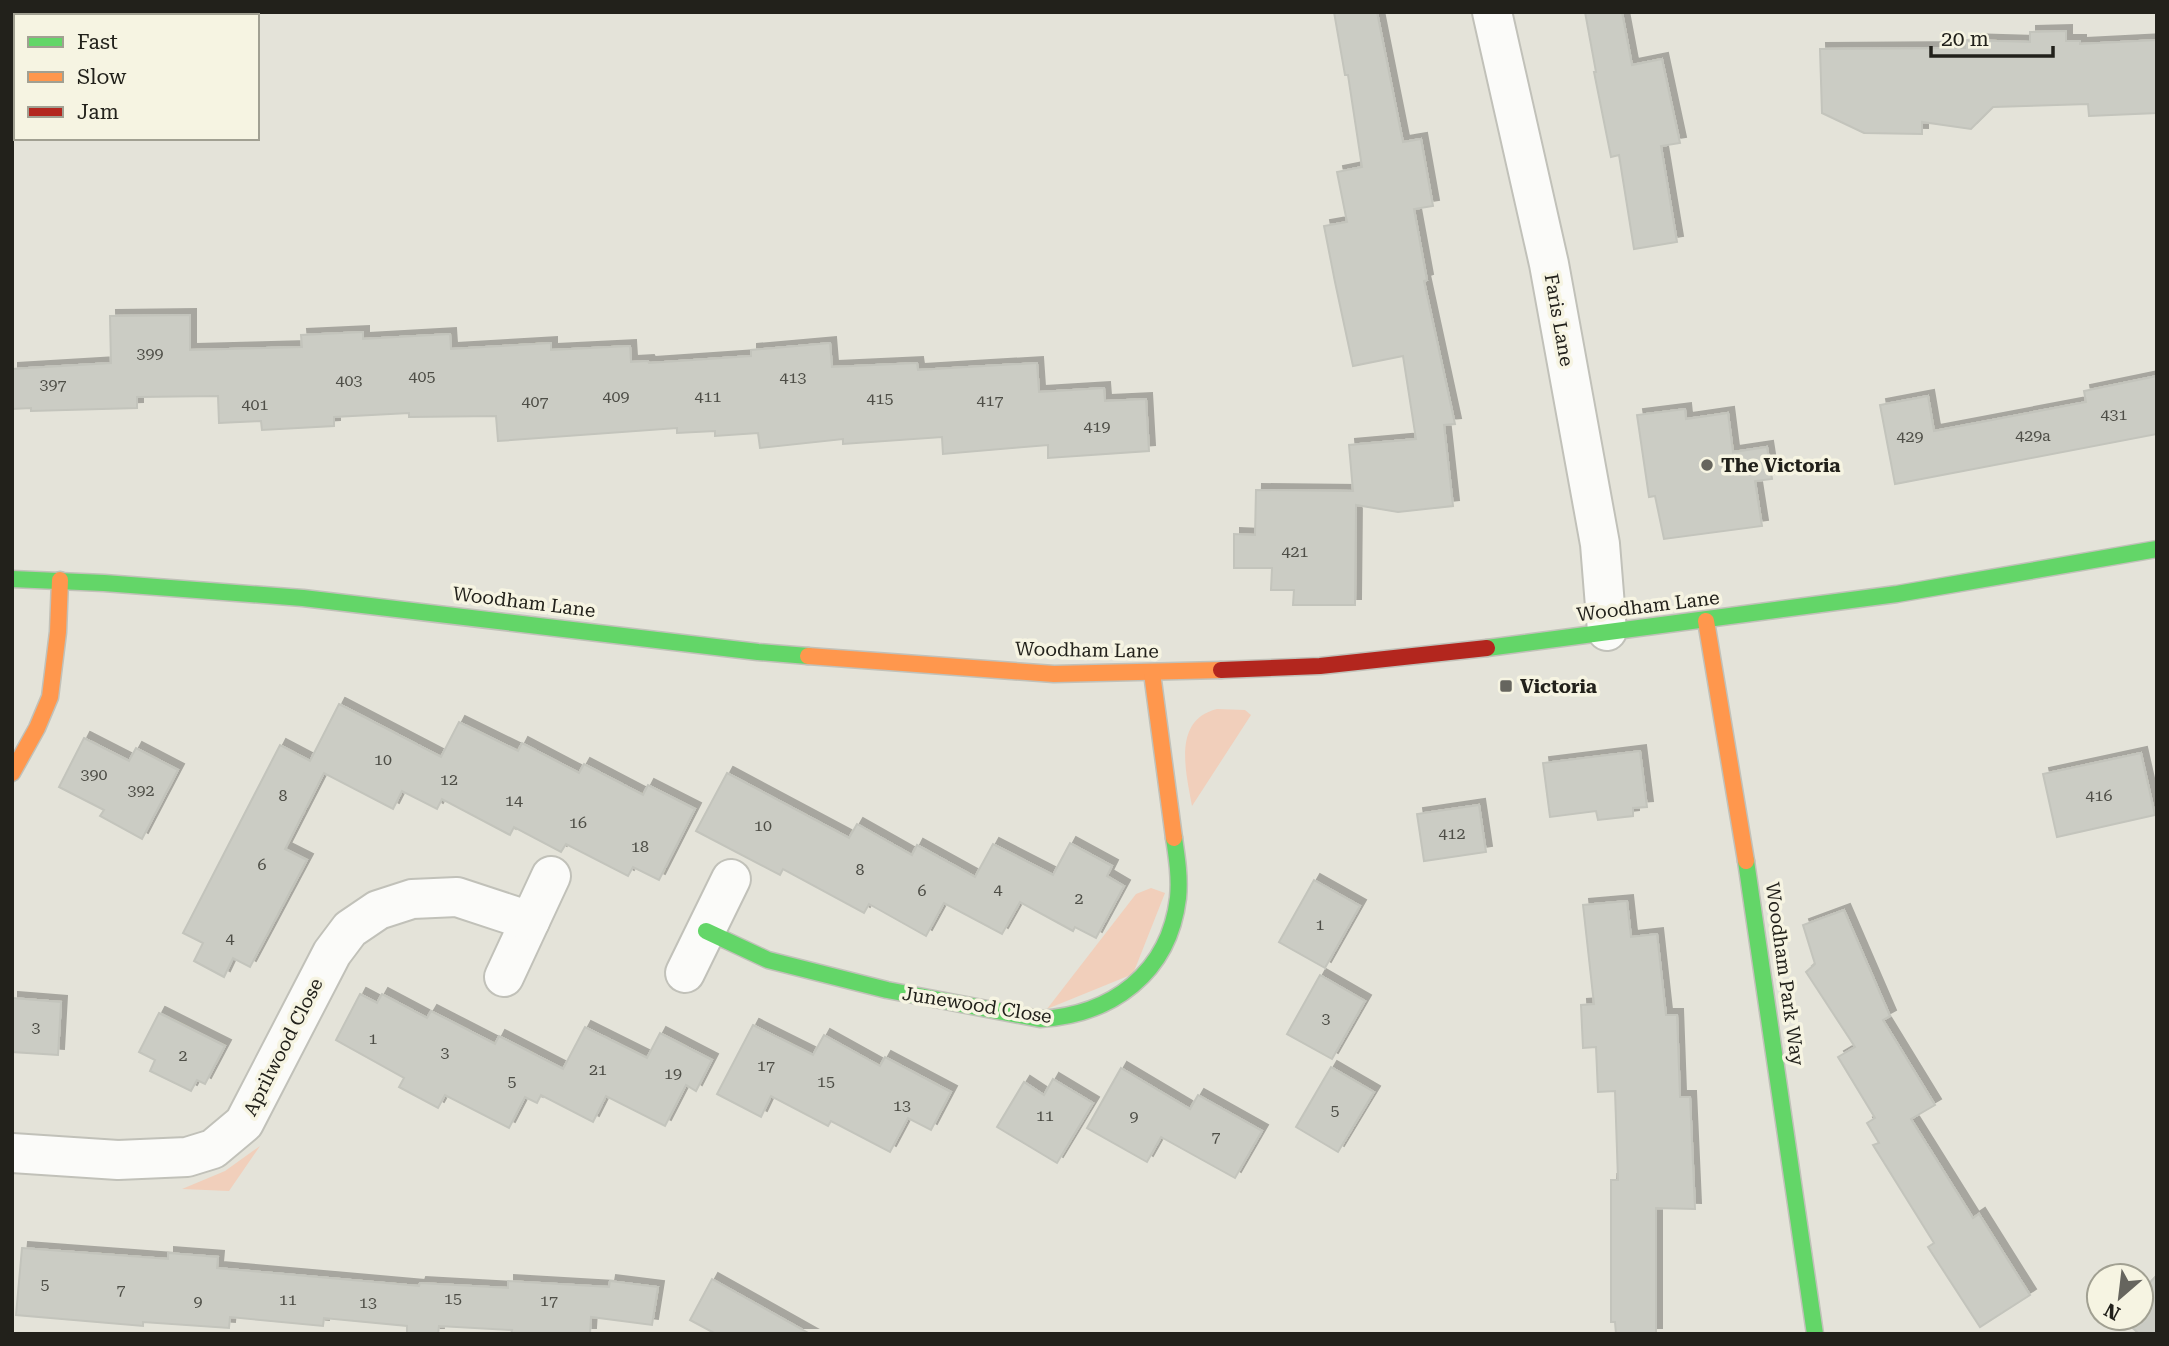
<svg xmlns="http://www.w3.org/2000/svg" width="2169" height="1346" viewBox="0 0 2169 1346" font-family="'Roboto Serif',serif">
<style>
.green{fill:#f1cfbb}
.building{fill:#cbccc4;stroke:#c3c4bc;stroke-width:2;filter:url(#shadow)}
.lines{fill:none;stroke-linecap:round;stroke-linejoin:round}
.street-casing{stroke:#c1c1b9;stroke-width:42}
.fast-casing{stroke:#c1c1b9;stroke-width:19}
.slow-casing{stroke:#c1c1b9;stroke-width:19}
.jam-casing{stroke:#c1c1b9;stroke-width:19}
.street{stroke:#fbfbf9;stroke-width:38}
.fast{stroke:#63d668;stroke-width:16}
.slow{stroke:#ff974d;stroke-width:16}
.jam{stroke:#b3261e;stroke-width:16}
.poi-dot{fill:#66655e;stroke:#f6f4e2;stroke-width:2.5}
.labels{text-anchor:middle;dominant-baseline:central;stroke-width:7;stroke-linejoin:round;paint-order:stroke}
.number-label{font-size:16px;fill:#4e4e47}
.street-label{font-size:19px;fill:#22211b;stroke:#f6f4e2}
.poi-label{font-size:19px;font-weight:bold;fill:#22211b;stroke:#f6f4e2;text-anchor:start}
</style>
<defs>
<filter id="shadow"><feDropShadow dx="6" dy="-6" stdDeviation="0" flood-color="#0004"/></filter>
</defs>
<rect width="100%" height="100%" fill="#e4e3d9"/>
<g class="green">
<path d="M 1217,709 L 1245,710 L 1251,715 L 1192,806 C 1186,772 1172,720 1217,709 Z"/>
<polygon points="1151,888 1165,893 1133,974 1047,1009 1136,894"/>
<polygon points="260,1146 229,1191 182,1189 225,1171"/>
</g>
<g class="building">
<polygon points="1334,12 1377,12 1403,142 1421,139 1433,206 1414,209 1427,280 1424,281 1455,424 1444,425 1453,506 1398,512 1356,505 1355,605 1293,605 1294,590 1271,590 1272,568 1234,568 1234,534 1255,535 1256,490 1353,491 1349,445 1416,439 1403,356 1353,366 1335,282 1324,226 1347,222 1337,172 1362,167 1348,75 1345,75"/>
<polygon points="1585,12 1622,12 1632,65 1662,59 1680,143 1661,146 1677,242 1634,249 1619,155 1611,157 1594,72 1596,72"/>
<polygon points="2066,31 2066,41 2080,41 2080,44 2157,40 2157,113 2089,116 2088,104 1993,107 1971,129 1922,122 1922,134 1864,133 1822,113 1820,49 1965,48 1965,40 2030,42 2030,32"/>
<polygon points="190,315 190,350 302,347 301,335 363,332 363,339 450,334 451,349 551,343 551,350 630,346 631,362 648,361 649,363 751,356 751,350 830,343 832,367 917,363 918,370 1037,363 1039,392 1104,388 1105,401 1146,399 1149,451 1048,458 1048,445 943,454 942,437 843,444 843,439 760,448 758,433 715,436 715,431 677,433 677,428 498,441 496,416 409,417 409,413 334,417 334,426 262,430 261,421 219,423 218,396 137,397 137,408 31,411 31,408 12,409 12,369 111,363 110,316"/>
<polygon points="2157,376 2157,434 1895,484 1880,405 1928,396 1934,431 2086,402 2084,391"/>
<polygon points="1685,409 1686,419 1728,413 1733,452 1767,447 1772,479 1755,481 1762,526 1664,539 1655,496 1649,497 1637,415"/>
<polygon points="339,704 441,757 459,722 518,751 522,743 579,773 584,764 643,795 648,785 695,809 659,880 633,867 628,876 566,844 561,852 514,827 510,835 442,799 437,809 402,791 393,809 324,773 285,849 307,860 250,967 233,958 224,977 194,961 203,943 183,933 280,745 310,761"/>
<polygon points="84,738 129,761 136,748 178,770 142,839 100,816 104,810 59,787"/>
<polygon points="1640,751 1647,807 1633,808 1633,816 1598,820 1596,811 1550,817 1543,763"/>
<polygon points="2141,753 2155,815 2057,837 2043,774"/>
<polygon points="727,773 849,838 857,824 912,855 917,845 975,877 993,844 1053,875 1070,843 1112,866 1107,876 1124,886 1096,938 1075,927 1073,931 1020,902 1002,934 944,903 926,936 869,904 864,913 783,869 780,875 696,831"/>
<polygon points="1479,805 1486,852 1424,861 1417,814"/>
<polygon points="1314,880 1360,906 1325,968 1279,942"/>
<polygon points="1627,901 1631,937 1657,934 1666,1015 1677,1015 1680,1097 1690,1097 1695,1209 1656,1208 1656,1334 1616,1334 1615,1322 1611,1322 1611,1180 1618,1180 1615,1091 1598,1092 1596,1047 1583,1048 1581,1005 1594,1004 1583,905"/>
<polygon points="1844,910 1890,1016 1883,1020 1935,1105 1911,1119 1973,1218 1979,1214 2030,1295 1980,1327 1928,1247 1934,1243 1873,1145 1879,1143 1867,1123 1875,1118 1838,1057 1855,1047 1806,972 1815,964 1803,925"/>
<polygon points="1320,975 1365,1001 1332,1059 1287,1034"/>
<polygon points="360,994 377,1003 382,994 427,1018 431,1011 495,1044 499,1036 563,1069 585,1027 647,1058 660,1033 712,1060 696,1091 686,1085 665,1126 606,1096 593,1122 541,1095 537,1103 525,1097 509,1128 445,1095 438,1108 399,1087 404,1078 336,1040"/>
<polygon points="12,998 61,1002 58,1055 12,1052"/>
<polygon points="159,1013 225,1046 205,1084 197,1080 191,1091 150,1071 155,1060 139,1052"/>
<polygon points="753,1025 813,1055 824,1035 880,1066 885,1057 951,1092 931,1130 908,1118 890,1152 831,1121 828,1126 771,1096 761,1117 717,1094"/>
<polygon points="1331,1067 1374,1092 1338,1152 1296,1127"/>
<polygon points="1121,1068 1190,1109 1198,1095 1262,1131 1235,1178 1161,1137 1147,1162 1087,1128"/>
<polygon points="1053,1079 1093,1103 1057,1163 997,1127 1024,1082 1044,1095"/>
<polygon points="22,1248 168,1259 168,1253 218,1257 217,1268 419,1286 420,1283 508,1288 508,1281 609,1287 610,1281 658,1287 652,1325 591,1317 590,1334 511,1334 512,1330 439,1326 438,1334 407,1334 407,1326 324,1318 323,1326 230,1317 229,1328 143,1322 143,1326 16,1315"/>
<polygon points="2157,1275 2157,1334 2139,1334 2122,1318 2141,1318 2141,1292"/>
<polygon points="712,1279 810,1334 716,1334 690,1320"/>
</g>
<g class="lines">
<defs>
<g id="street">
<polyline points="1492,12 1549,264 1600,544 1607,631"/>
<polyline points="685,973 731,879"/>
<polyline points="504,977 551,876"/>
<polyline points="12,1153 118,1160 187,1157 213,1149 244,1123 332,953 350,929 378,910 412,899 457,897 530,921"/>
</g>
<g id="fast">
<polyline points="12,579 104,583 303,598 758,652 808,656"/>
<polyline points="1487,648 1897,594 2157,549"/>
<polyline points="1746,861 1815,1334"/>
<path d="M 706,931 L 768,960 L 887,990 L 1040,1019 C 1112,1015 1169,973 1178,898 C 1180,878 1177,858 1174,838"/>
</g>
<g id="slow">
<polyline points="1706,621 1746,861"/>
<polyline points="808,656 1054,674 1221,670"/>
<polyline points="1152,673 1174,838"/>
<polyline points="12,773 37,728 50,697 58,632 60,580"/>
</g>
<polyline id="jam" points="1221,670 1320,666 1487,648"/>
</defs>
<use href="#street" class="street-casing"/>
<use href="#fast" class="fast-casing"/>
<use href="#slow" class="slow-casing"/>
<use href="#jam" class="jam-casing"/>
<use href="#street" class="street"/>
<use href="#fast" class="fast"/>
<use href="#slow" class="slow"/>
<use href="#jam" class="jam"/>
</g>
<g class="poi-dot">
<circle cx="1707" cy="465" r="7"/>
<rect x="1499" y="679" width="14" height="14" rx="3.5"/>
</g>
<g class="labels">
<g class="number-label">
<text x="150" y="353">399</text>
<text x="422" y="376">405</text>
<text x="793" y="377">413</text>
<text x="349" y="380">403</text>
<text x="53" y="384">397</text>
<text x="616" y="396">409</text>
<text x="708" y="396">411</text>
<text x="880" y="398">415</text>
<text x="990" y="400">417</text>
<text x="535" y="401">407</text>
<text x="255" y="404">401</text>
<text x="2114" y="414">431</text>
<text x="1097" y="426">419</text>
<text x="2033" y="435">429a</text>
<text x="1910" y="436">429</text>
<text x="1295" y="551">421</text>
<text x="383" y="759">10</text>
<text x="94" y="774">390</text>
<text x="449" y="779">12</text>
<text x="141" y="790">392</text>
<text x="283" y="795">8</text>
<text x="2099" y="795">416</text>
<text x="514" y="800">14</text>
<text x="578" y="822">16</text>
<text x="763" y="825">10</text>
<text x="1452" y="833">412</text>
<text x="640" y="846">18</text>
<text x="262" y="864">6</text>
<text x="860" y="869">8</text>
<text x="998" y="889">4</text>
<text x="922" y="890">6</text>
<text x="1079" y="898">2</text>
<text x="1320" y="924">1</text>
<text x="230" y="938">4</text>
<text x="1326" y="1018">3</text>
<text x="36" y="1027">3</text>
<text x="373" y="1038">1</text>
<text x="445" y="1052">3</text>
<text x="183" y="1055">2</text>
<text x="766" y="1065">17</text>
<text x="598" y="1069">21</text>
<text x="673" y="1073">19</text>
<text x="512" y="1081">5</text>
<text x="826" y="1081">15</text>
<text x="902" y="1105">13</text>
<text x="1335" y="1110">5</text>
<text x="1045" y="1115">11</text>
<text x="1134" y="1116">9</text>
<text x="1216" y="1136">7</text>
<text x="45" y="1284">5</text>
<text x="121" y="1289">7</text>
<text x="453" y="1298">15</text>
<text x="288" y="1299">11</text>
<text x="549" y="1300">17</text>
<text x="198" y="1301">9</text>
<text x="368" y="1302">13</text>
</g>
<g class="street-label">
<text transform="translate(1559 320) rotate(80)">Faris Lane</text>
<text transform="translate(524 602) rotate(7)">Woodham Lane</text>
<text transform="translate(1648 606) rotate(-7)">Woodham Lane</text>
<text transform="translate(1087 650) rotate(1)">Woodham Lane</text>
<text transform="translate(1785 974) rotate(82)">Woodham Park Way</text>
<text transform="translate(977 1005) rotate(9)">Junewood Close</text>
<text transform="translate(283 1047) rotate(-63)">Aprilwood Close</text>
</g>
<g class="poi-label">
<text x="1721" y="465">The Victoria</text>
<text x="1520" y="686">Victoria</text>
</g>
</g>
<rect width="2169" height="1346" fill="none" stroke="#22211b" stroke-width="28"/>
<rect x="14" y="14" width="245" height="126" fill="#f6f4e2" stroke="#a1a092" stroke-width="2"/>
<rect x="28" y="37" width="35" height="10" fill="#63d668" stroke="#a1a092" stroke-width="2"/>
<text x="77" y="49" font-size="21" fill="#22211b">Fast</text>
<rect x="28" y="72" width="35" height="10" fill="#ff974d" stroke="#a1a092" stroke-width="2"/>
<text x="77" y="84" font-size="21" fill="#22211b">Slow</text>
<rect x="28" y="107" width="35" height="10" fill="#b3261e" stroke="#a1a092" stroke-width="2"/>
<text x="77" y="119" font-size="21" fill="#22211b">Jam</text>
<g transform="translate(2120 1297) rotate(208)"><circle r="33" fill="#f6f4e2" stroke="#a1a092" stroke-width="2"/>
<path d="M0-5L12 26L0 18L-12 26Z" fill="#66655e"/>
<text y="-10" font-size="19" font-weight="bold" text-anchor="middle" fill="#22211b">N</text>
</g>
<path d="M1931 46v10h122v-10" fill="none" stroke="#22211b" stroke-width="3.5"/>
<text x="1941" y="46" font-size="21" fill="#22211b" stroke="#f6f4e2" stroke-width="5" paint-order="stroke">20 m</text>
</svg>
